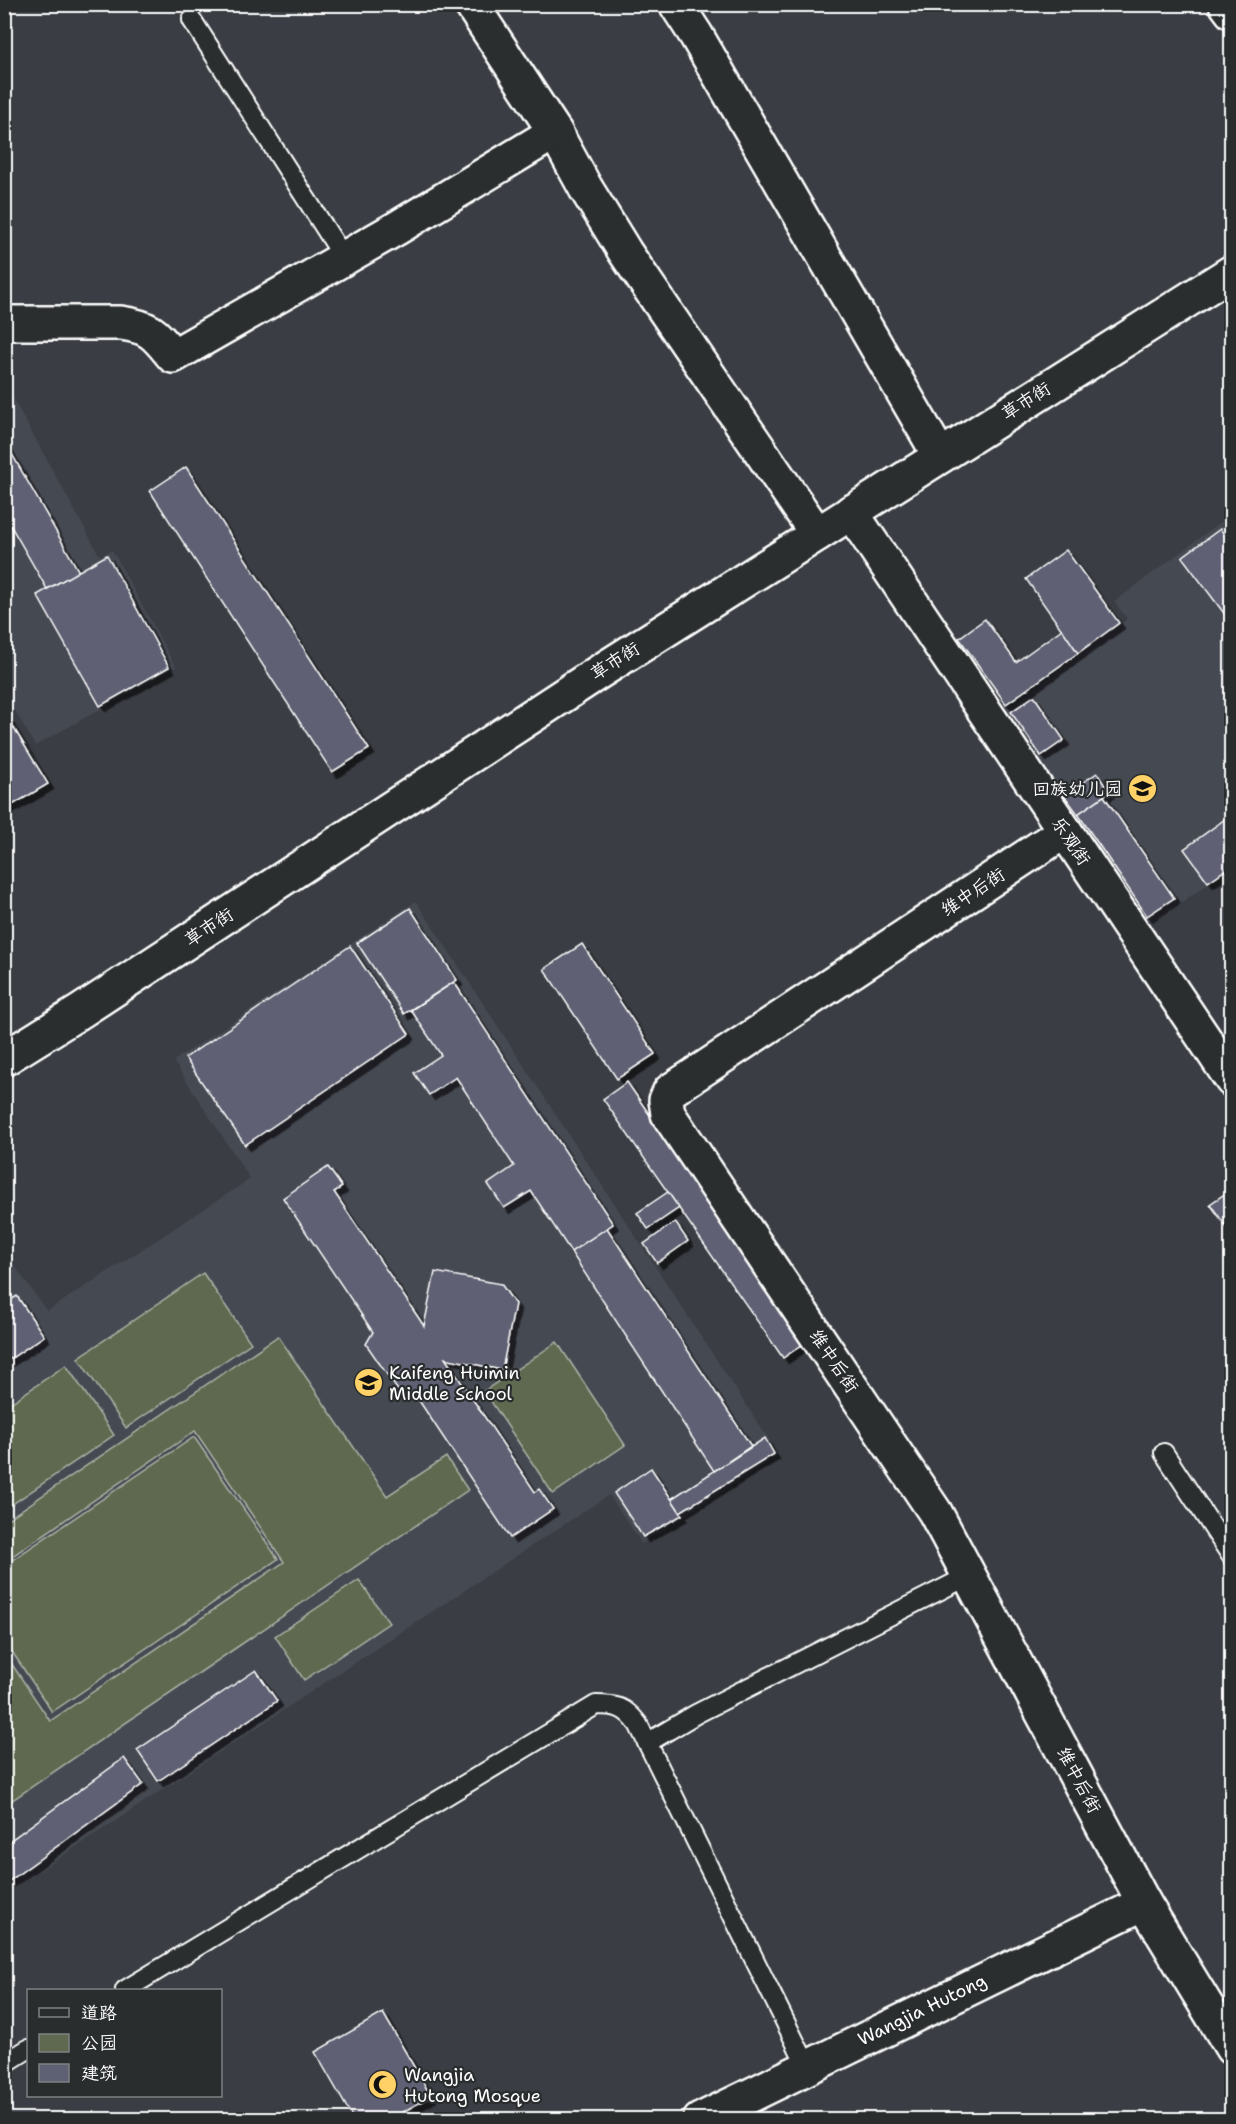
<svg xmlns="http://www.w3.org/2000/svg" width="1236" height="2124" viewBox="0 0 1236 2124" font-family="'Shantell Sans','LXGW WenKai TC',sans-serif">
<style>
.built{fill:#454851}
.green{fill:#5e6950;stroke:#aeb4a8;stroke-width:1.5}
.building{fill:#5e6173;stroke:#fff;stroke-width:1.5;filter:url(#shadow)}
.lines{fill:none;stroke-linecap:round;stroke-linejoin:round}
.lane-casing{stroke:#fff;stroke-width:22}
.street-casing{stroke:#fff;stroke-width:38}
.primary-casing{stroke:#fff;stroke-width:38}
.lane{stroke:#2a2d2e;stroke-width:18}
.street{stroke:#2a2d2e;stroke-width:33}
.primary{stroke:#2a2d2e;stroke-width:33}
.labels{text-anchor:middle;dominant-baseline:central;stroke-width:4.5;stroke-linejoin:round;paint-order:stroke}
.street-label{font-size:18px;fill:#fff;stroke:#2a2d2e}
.poi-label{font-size:18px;fill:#fff;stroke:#2a2d2e;text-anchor:start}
</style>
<defs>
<filter id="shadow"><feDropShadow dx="5.5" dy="5.5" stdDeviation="0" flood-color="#0009"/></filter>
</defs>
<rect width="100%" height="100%" fill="#3a3d43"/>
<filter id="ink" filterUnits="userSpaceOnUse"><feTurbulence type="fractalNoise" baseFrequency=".0167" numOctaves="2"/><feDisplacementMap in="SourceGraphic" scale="12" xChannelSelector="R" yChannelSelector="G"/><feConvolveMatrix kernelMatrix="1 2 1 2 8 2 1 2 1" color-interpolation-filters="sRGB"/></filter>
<g filter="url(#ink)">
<g class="built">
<polygon points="4,382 100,556 112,550 176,667 35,746 5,694"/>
<polygon points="1231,514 1231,868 1145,928 1003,711 1127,619 1114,602"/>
<polygon points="416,901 779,1455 642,1544 609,1495 5,1894 4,1251 47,1311 250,1179 173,1061"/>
</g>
<g class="green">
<polygon points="203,1273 251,1343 126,1428 78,1358"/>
<polygon points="278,1336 387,1496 446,1457 468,1490 5,1805 5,1654 50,1721 284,1562 195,1431 5,1561 5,1521"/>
<polygon points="557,1342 625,1445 553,1494 484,1391"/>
<polygon points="66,1365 114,1435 5,1509 5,1407"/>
<polygon points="194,1437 278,1559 52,1712 5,1641 5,1565"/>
<polygon points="359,1580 389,1623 304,1680 275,1636"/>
</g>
<g class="building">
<polygon points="4,440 79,572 47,589 4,514"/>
<polygon points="186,467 369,749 332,772 150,491"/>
<polygon points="1220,529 1232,544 1232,624 1182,557"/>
<polygon points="1066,550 1119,623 1078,653 1026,579"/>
<polygon points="107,555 169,667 100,706 37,595"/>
<polygon points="985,619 1016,662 1062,629 1078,653 1006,704 959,638"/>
<polygon points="1034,696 1064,740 1041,756 1011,712"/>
<polygon points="4,712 48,784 4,810"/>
<polygon points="1097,773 1109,792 1078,814 1064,795"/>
<polygon points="1104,796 1174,898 1147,916 1078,814"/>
<polygon points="1232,814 1232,865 1208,882 1184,849"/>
<polygon points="410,908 457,980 404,1014 357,943"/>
<polygon points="582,944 655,1054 617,1079 544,969"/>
<polygon points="350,946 409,1034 245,1145 185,1058"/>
<polygon points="454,982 613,1224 571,1252 531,1191 504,1208 488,1184 514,1166 456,1077 429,1095 414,1073 441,1055 411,1010"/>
<polygon points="627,1082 806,1342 783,1358 603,1099"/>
<polygon points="328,1167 342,1187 334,1192 424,1326 435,1272 501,1284 515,1304 502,1370 445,1358 535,1492 539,1489 553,1509 510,1538 414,1393 399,1392 366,1344 373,1332 283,1198"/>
<polygon points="1232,1189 1232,1235 1210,1204"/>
<polygon points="668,1192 679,1208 648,1229 637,1213"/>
<polygon points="675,1222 688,1241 657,1263 644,1244"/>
<polygon points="607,1228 751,1446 714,1471 571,1252"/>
<polygon points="17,1296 44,1336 4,1363 4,1304"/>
<polygon points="765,1438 774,1454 680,1512 671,1499"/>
<polygon points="651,1468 682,1515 643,1537 614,1493"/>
<polygon points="256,1670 277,1701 158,1781 137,1750"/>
<polygon points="124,1758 143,1784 9,1881 4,1876 4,1845"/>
<polygon points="383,2013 431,2096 389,2120 354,2120 315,2052"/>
</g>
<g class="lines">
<defs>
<g id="lane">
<polyline points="192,20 344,258"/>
<polyline points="1164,1453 1232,1557"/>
<polyline points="647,1743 696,1714 970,1575"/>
<path d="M 125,1990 L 596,1705 C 617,1705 625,1707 638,1724 L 807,2066"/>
<polyline points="4,2064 28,2049"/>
</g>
<g id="street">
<polyline points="471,4 555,132 585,187 625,252 817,534"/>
<polyline points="676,4 696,35 940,456"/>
<path d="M 4,323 L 121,323 C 151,327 155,334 173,356 L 397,228 L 555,132"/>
<polyline points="851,512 1232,1080"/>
<polyline points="1065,831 670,1091 666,1100 668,1114 935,1512 1144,1903 1232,2048"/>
<polyline points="4,1059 81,1011 599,672 1232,272"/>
<polyline points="700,2120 1144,1903"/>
</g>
<polyline id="primary" points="1226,4 1232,12"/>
</defs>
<use href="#lane" class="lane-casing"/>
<use href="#street" class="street-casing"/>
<use href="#primary" class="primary-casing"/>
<use href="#lane" class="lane"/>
<use href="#street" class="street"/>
<use href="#primary" class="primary"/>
</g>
</g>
<defs>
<symbol id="school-disc" viewBox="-11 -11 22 22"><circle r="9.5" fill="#ffd166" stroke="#2a2d2e"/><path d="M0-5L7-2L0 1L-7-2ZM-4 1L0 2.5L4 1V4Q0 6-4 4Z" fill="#111"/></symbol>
<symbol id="mosque-disc" viewBox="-11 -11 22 22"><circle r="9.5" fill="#ffd166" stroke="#2a2d2e"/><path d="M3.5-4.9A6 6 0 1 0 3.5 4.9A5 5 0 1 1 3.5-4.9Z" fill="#111"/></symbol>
</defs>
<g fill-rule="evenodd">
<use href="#school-disc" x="1126" y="772" width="33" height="33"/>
<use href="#school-disc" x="352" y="1366" width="33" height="33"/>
<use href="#mosque-disc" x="366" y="2068" width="33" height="33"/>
</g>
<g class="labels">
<g class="street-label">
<text transform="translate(1026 401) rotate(-32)">草市街</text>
<text transform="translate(615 661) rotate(-32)">草市街</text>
<text transform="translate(1071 841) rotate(56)">乐观街</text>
<text transform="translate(973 892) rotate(-33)">维中后街</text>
<text transform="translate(209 927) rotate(-33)">草市街</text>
<text transform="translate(834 1361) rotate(56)">维中后街</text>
<text transform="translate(1079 1780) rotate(62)">维中后街</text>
<text transform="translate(922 2010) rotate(-26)">Wangjia Hutong</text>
</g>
<g class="poi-label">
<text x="1122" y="789" text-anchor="end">回族幼儿园</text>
<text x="389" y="1373">Kaifeng Huimin<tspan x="389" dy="21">Middle School</tspan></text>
<text x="404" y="2075">Wangjia<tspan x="404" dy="21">Hutong Mosque</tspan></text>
</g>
</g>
<rect width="1236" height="2124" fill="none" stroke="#2a2d2e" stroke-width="24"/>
<rect x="12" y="12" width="1212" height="2100" fill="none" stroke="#fff" stroke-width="2" filter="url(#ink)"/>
<rect x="27" y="1989" width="195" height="108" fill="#2a2d2e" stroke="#7f8182" stroke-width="1.5"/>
<rect x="39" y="2008" width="30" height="9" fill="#2a2d2e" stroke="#7f8182" stroke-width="1.5"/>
<text x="81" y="2019" font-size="18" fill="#ffffff">道路</text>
<rect x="39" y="2034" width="30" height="18" fill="#5e6950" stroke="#7f8182" stroke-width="1.5"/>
<text x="81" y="2049" font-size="18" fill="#ffffff">公园</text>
<rect x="39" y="2064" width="30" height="18" fill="#5e6173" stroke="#7f8182" stroke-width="1.5"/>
<text x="81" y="2079" font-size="18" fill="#ffffff">建筑</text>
</svg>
